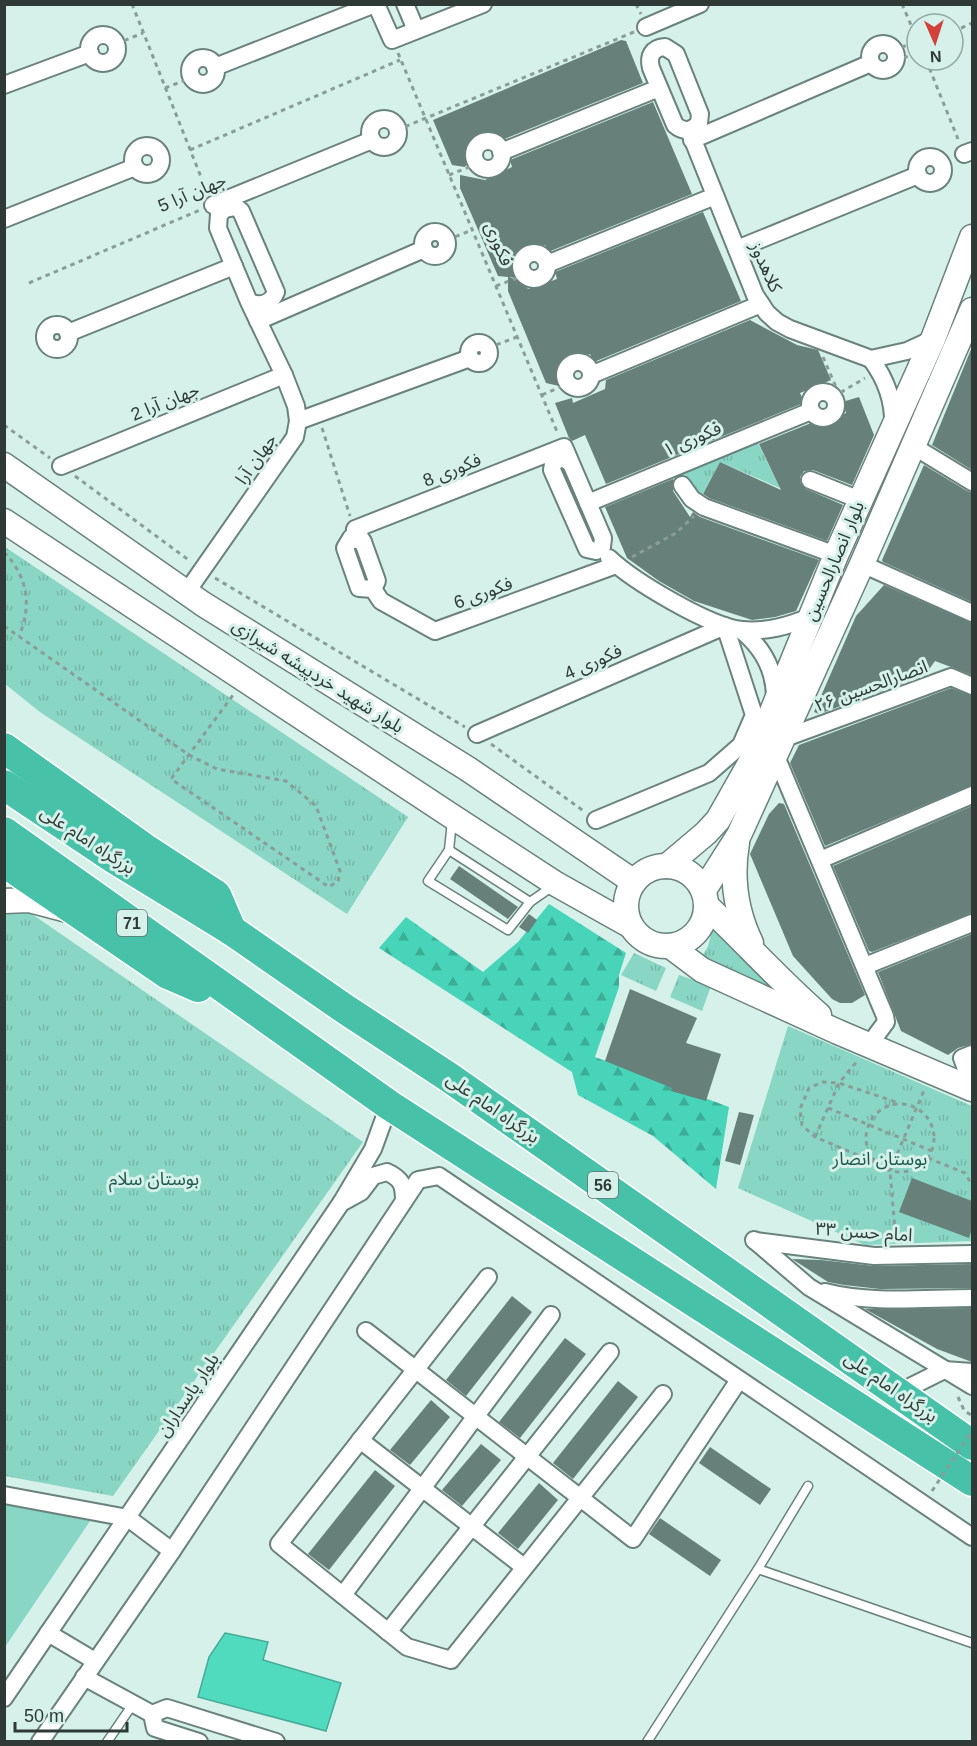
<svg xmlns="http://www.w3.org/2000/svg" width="977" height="1746" viewBox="0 0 977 1746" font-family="Helvetica,'Noto Sans Arabic',sans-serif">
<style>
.grass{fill:url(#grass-tufts)}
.forest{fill:url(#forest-firs)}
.pitch{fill:#88d6c3}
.water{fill:#50dbbf;stroke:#46ab96;stroke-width:1.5}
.building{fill:#678079}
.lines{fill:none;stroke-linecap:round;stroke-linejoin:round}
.lane-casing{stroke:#6a827c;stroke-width:11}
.street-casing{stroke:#6a827c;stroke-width:20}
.secondary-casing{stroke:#6a827c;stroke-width:27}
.highway-casing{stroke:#fff;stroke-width:33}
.path{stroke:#8a9e99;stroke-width:3;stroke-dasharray:4.5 4.5;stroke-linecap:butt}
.lane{stroke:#fff;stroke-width:8}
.street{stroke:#fff;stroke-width:16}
.secondary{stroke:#fff;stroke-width:24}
.highway{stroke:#48c1a9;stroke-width:30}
.path-bridge{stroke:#8a9e99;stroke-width:3;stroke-dasharray:4.5 4.5;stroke-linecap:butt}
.labels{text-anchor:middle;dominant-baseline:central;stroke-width:6;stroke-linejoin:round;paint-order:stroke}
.shield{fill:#d5f1e9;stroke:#61716c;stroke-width:1.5}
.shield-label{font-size:16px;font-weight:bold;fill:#2f3a37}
.street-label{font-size:18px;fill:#2f3a37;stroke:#d5f1e9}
.park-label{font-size:18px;fill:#1e574c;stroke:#d5f1e9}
</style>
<defs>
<pattern id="grass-tufts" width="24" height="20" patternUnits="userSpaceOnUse" patternTransform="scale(1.5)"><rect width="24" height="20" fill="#88d6c3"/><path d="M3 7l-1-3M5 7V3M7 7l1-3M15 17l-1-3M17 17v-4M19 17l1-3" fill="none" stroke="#76b8a8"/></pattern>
<pattern id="forest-firs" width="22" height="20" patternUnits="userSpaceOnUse" patternTransform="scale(1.5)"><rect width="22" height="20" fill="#48d4b9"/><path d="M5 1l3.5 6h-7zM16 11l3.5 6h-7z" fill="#3cad97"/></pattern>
</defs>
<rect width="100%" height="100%" fill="#d5f1e9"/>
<g class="grass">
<polygon points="755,437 780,488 720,462 701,497 684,488 676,471"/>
<polygon points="5,547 408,817 347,914 40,712 5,684"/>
<polygon points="26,910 363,1142 113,1496 5,1476 4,911"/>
<polygon points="715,920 784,996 700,961 708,946"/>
<polygon points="634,953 666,968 656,991 621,975"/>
<polygon points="679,975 711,986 702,1011 670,997"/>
<polygon points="788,1026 972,1106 972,1241 865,1245 738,1188"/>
</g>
<polygon class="forest" points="549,904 626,953 619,975 619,987 595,1057 729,1107 716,1189 653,1136 578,1095 572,1072 379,948 406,917 483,972 518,942"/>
<polygon class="pitch" points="5,1504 90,1521 5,1647 4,1504"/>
<polygon class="water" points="225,1633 268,1642 263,1660 341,1683 326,1731 198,1697 209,1657"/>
<g class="building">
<polygon points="621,40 626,41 643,83 502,140 499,135 467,146 470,157 465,167 452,165 433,120"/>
<polygon points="653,102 692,194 548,252 545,245 512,257 517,266 515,278 509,277 525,284 528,289 557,279 555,272 703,212 741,301 594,362 590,354 558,366 561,375 559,386 546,383 508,291 508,277 498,276 460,188 460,175 485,180 512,167 510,160"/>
<polygon points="750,320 797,345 818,350 831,380 800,393 803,400 801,404 606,484 585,435 572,441 569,438 555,403 572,398 573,403 605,389 606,380"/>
<polygon points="972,347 972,470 932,445"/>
<polygon points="859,397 874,435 852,485 813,470 804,471 800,477 800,482 806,489 843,505 827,541 709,498 703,494 720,462 781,490 759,444 811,423 829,422 846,413 842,402"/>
<polygon points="924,465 967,491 972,492 972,602 883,562 882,560"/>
<polygon points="673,479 673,491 690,517 693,512 700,517 819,560 796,611 775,617 752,620 694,601 659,581 627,558 605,507"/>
<polygon points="884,585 972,623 972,675 935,661 925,675 819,714 814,712 856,616"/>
<polygon points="951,688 972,696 972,785 825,846 790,763 799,745"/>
<polygon points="779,803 784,804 865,995 852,1003 840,1003 832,999 793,956 750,854 769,814"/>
<polygon points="972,806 972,913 872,952 869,951 833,866"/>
<polygon points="459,866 518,907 508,919 450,879"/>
<polygon points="529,914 537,920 528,933 519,927"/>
<polygon points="972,934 972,1044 958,1048 948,1055 901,1031 878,972"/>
<polygon points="630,989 697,1018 686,1043 721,1054 706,1101 671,1091 672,1088 605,1061"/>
<polygon points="739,1112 754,1115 740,1165 725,1161"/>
<polygon points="912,1178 972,1201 972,1228 969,1238 899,1212"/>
<polygon points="792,1259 821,1260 874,1266 972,1264 972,1288 880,1289 844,1285 828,1282"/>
<polygon points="512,1296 532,1312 466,1396 446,1380"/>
<polygon points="972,1308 972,1362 937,1349 865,1309"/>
<polygon points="565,1338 586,1354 520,1438 499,1422"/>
<polygon points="618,1381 638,1397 573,1479 553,1463"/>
<polygon points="431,1400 450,1417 410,1465 390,1450"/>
<polygon points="481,1444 501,1460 462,1506 442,1490"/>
<polygon points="710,1447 771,1489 760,1505 699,1463"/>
<polygon points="375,1470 395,1486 329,1570 308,1554"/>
<polygon points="539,1483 558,1500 518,1549 498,1533"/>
<polygon points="660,1518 721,1560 710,1576 649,1534"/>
</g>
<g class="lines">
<defs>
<g id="lane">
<polyline points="452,821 449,850 428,881 508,930 530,902 553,886"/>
<polyline points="449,850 530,902"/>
<polyline points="758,1569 972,1643"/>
<polyline points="107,1742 133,1704"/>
<polyline points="647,1742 758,1569 808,1486"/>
</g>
<g id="street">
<polyline points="376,4 392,40 483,4"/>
<polyline points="405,4 416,30"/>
<polyline points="646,27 700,4"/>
<circle cx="103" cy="49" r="14"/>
<circle cx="883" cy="57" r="13"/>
<path d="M 665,47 L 676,54 L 700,114 L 699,123 C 692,132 683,132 675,125 L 651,68 C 648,56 652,48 665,47 Z"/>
<circle cx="203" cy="71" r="13"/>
<polyline points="215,67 375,4"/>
<polyline points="4,85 90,53"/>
<circle cx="384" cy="133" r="14"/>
<polyline points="689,130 755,295 767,313 777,322 790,329 871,359 907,351 933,339"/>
<polyline points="692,140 871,63"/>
<circle cx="488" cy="155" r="14"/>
<circle cx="147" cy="160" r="14"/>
<polyline points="501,152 659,88"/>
<polyline points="964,154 972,151"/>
<circle cx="930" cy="170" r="13"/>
<polyline points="213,205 372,140"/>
<polyline points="4,219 135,167"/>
<circle cx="435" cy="244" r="12"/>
<polyline points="737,249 918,175"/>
<circle cx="534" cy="266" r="13"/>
<polyline points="547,264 715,196"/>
<polyline points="258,321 424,249"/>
<circle cx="57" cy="337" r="12"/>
<polyline points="68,333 234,266"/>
<circle cx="479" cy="353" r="10"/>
<path d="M 871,359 C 885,378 894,401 893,425"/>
<circle cx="578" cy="375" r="13"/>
<polyline points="591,375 761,304"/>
<circle cx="823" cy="405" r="13"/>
<polyline points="298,421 470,358"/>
<polyline points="913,446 972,482"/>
<polyline points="61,466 284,375"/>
<polyline points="810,480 860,500"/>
<polyline points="682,485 692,499 704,507 836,555"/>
<polyline points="588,503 811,411"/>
<polygon points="351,538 363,542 377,581 373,589 359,588 345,548"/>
<polyline points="363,542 355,529 564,447 603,538 602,547 596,551 587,549 552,470 553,464 558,459 565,459 570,463"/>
<path d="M 609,558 C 633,581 710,627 742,630 C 767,632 788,626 810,617"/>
<polyline points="862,564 972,613"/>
<polyline points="373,589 381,601 435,631 616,565"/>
<path d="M 186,593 L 295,437 L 298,421 L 296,406 L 284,375 L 249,302 L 218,228 L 219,214 L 225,209 L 236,207 L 241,211 L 276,292 C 271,304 261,307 249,302"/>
<path d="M 741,630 C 762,647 775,670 775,698"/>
<polyline points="477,734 725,626 754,715 741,745 709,773 596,820"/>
<polyline points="782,739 951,677 972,686"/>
<polyline points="775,754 885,1016 886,1022 869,1045"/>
<polyline points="820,860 972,795"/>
<polyline points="865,966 972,923"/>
<polyline points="972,1054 962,1058 972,1086"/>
<path d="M 341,1203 L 361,1192 L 373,1176 L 387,1172 C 402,1179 404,1185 404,1201"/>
<polyline points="754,1240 809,1287 972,1386"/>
<polyline points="755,1241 874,1256 972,1254"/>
<polyline points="488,1277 279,1544 407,1647 451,1660 663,1394"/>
<path d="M 825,1292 C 871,1304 925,1298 972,1298"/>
<polyline points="366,1331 633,1539 739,1380"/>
<polyline points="900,1392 944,1370 972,1372"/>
<polyline points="360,1440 524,1567"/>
<polyline points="4,1495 128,1518 172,1551"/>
<polyline points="343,1595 551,1315"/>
<polyline points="388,1632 610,1352"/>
<polyline points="48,1633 95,1661"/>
<polyline points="84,1677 152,1714"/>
<polyline points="4,1698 341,1203 373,1149 389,1105"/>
<polyline points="40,1742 172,1551 418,1180 439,1176 972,1537"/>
<polyline points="199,1742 155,1728 152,1714 167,1708 276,1742"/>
</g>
<g id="secondary">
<polyline points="4,465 203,604 468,769 634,882"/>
<polyline points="4,521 453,817 556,884 631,926"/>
<path d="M 737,843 C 731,878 735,910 751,943"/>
<circle cx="666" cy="906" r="40"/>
<polyline points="667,866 706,833 718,820 753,758 836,555 933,339 972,237"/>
<polyline points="704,890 739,835 862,564 972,310"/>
<polyline points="4,901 29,900 67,910"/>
<path d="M 707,906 C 745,942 780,981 819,1015"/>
<polyline points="670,946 702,970 838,1032 972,1089"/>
</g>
<g id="highway">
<polyline points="4,748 144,848 216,895 231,930"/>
<polyline points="4,785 115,859 231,930 345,1009 450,1078 972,1445"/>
<polyline points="4,832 389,1105 972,1481"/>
<polyline points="4,862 168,974 198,987"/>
</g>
</defs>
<use href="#lane" class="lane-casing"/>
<use href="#street" class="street-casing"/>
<use href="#secondary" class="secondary-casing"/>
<use href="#highway" class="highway-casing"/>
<g class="path">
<polyline points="132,4 207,192"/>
<polyline points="636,4 641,14"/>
<polyline points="902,4 917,39"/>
<polyline points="953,32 972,23"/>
<polyline points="116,44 143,33"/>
<polyline points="893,50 917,42"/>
<polyline points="398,53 558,434"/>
<polyline points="926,60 958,139"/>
<polyline points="895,61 917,53"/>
<polyline points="165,88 191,78"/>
<polyline points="397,130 634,32"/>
<polyline points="190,150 400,60"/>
<polyline points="941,163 950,160"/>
<polyline points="449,175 477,164"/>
<polyline points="447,240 472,230"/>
<polyline points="29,283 200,210"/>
<polyline points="496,286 525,275"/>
<polyline points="488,348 517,337"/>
<polyline points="823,357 839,394"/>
<polyline points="542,395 567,384"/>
<polyline points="833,397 865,378"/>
<polyline points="4,425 50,458"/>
<polyline points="322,428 350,516"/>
<polyline points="75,476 190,561"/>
<path d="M 4,552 C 28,577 32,606 19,636"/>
<polyline points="632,557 676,533 694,516"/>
<polyline points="215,578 465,727"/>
<polyline points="4,626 189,755 217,769 286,781 316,806 340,871 338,881 329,887 171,779 233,695"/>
<polyline points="491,744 585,812"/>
<circle cx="900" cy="1138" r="34"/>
<polyline points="828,1108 932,1151"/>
<polyline points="815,1137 839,1083 858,1060"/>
<polyline points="928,1158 965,1173 972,1185"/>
<polyline points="874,1162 815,1137 802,1125 800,1109 809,1088 823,1082 839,1083 896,1102"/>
<polyline points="896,1242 890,1171 925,1088"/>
<polyline points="958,1397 964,1410 972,1416"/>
</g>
<use href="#lane" class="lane"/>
<use href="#street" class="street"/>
<use href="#secondary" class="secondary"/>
<use href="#highway" class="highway"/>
<polyline class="path-bridge" points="932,1491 972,1431"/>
</g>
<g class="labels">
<g class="shield">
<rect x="117" y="910" width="30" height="26" rx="4.5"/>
<rect x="588" y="1172" width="30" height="26" rx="4.5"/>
</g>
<g class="shield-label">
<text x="132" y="923">71</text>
<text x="603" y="1185">56</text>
</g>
<g class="street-label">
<text transform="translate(192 193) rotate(-23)">جهان آرا 5</text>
<text transform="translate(499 244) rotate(67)">فکوری</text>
<text transform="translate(766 267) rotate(66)">کلاهدوز</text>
<text transform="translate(165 402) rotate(-22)">جهان آرا 2</text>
<text transform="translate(692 439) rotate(-23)">فکوری ۱</text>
<text transform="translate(256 459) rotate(-55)">جهان آرا</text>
<text transform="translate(452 470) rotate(-22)">فکوری 8</text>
<text transform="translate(834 561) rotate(-67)">بلوار انصارالحسین</text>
<text transform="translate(483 593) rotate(-20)">فکوری 6</text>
<text transform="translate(593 662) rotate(-24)">فکوری 4</text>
<text transform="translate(318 676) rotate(32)">بلوار شهید خردپیشه شیرازی</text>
<text transform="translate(871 686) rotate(-20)">انصارالحسین ۲۶</text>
<text transform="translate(88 840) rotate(33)">بزرگراه امام علی</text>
<text transform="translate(493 1108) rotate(35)">بزرگراه امام علی</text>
<text transform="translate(864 1232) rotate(4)">امام حسن ۳۳</text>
<text transform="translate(891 1387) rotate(35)">بزرگراه امام علی</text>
<text transform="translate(188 1395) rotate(-56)">بلوار پاسداران</text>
</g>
<g class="park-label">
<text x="880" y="1159">بوستان انصار</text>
<text x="154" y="1179">بوستان سلام</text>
</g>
</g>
<rect width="977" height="1746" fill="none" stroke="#2f3a37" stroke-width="12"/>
<g transform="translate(935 42) rotate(177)"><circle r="28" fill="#d5f1e9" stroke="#93a8a2" stroke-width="1.5"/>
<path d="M0-4.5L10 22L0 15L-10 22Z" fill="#d0423a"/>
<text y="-9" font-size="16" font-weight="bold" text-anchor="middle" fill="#2f3a37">N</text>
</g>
<path d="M15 1722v9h112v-9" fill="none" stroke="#2f3a37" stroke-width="3"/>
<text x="24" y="1722" font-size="18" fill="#2f3a37" stroke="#d5f1e9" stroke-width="4.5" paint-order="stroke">50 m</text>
</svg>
